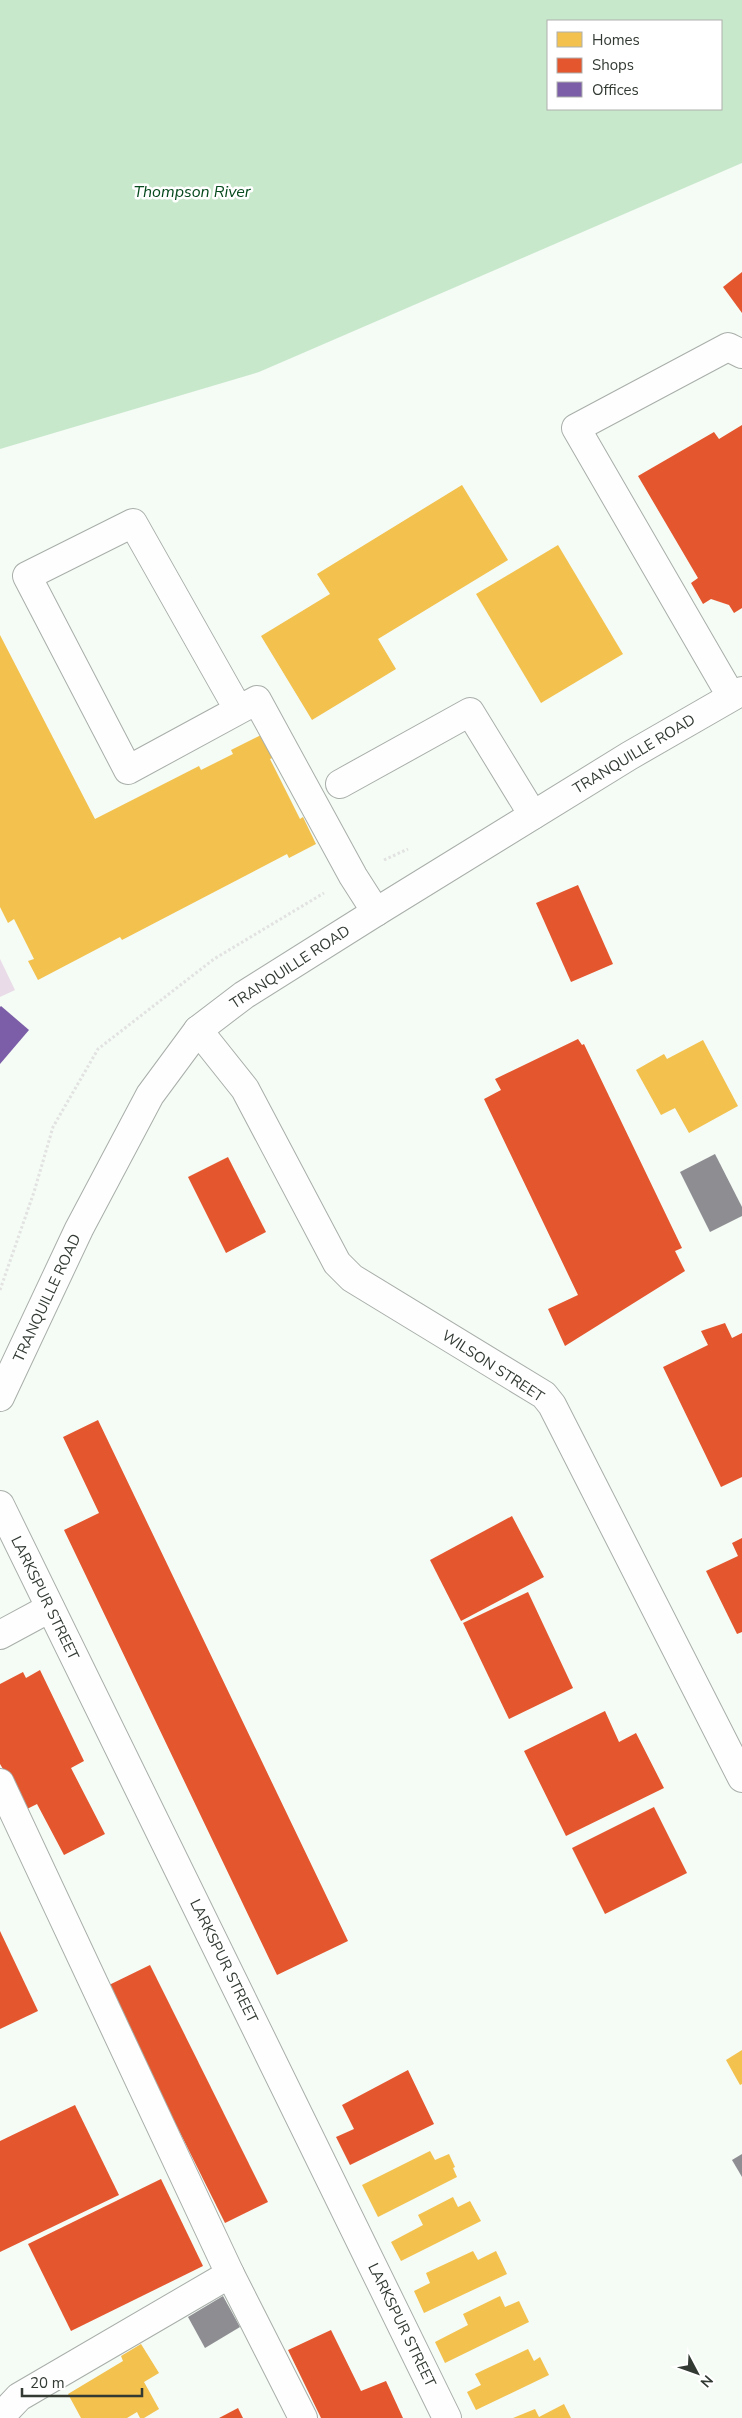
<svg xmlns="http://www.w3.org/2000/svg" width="742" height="2418" viewBox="0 0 742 2418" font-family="'Nunito Sans',sans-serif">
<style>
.green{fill:#e9dce8}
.water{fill:#c8e8cc;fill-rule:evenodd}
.homes{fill:#f2c14e}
.shops{fill:#e4572e}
.offices{fill:#7b5ea7}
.industry{fill:#8d8d92}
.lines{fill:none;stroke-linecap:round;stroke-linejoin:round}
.minor-casing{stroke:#a8aea9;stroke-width:30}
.major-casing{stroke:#a8aea9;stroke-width:30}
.path{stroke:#e1e2e1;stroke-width:3;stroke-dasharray:2.5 2.5;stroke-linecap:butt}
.minor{stroke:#fefefe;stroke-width:28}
.major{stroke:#fefefe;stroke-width:28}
.labels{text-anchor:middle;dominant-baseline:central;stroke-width:5;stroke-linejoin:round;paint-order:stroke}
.street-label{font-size:15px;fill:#323a33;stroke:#fff}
.water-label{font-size:16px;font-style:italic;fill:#064a1d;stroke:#fff}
</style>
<rect width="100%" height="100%" fill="#f5fbf5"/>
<polygon class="green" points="0,959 15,990 0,997"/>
<path class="water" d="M 0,0 L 742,0 L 742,163 L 259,372 L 0,449 ZM 548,21 L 721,21 L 721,109 L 548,109 Z"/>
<g class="homes">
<polygon points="462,485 508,560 378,639 396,669 312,720 261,636 330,594 317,574"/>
<polygon points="558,545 623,654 541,703 476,594"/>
<polygon points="0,635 95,819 199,766 201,770 233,754 231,750 263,734 275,757 270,759 300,819 303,817 316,844 289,858 287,854 122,940 120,937 38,980 28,961 34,959 14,919 8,923 0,907"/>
<polygon points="703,1040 738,1106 689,1133 675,1108 661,1115 636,1070 664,1054 667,1059"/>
<polygon points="742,2050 742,2084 740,2085 726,2060"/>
<polygon points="430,2151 435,2160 449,2154 455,2167 453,2168 457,2177 378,2217 362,2185"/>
<polygon points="453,2197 458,2207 470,2201 481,2221 401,2261 391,2242 423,2225 418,2215"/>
<polygon points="473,2251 478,2260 496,2251 507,2274 424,2313 414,2291 430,2283 426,2273"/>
<polygon points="500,2296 505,2307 519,2301 529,2322 445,2363 435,2342 468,2325 463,2314"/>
<polygon points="141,2344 159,2373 144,2382 159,2409 144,2418 140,2418 137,2412 127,2418 81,2418 68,2394 123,2361 121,2356"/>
<polygon points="528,2349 534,2361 540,2357 549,2375 476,2410 467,2392 481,2385 475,2374"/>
<polygon points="564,2404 571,2418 513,2418 535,2409 539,2417"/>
</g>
<g class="shops">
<polygon points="742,272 742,313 723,287"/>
<polygon points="742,425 742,608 734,613 729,605 711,599 703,604 691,583 698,578 638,476 714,432 719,439"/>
<polygon points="578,885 613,964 571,982 536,903"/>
<polygon points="578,1039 582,1045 584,1044 682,1248 675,1251 685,1271 565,1346 548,1309 578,1295 484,1099 501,1090 495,1079"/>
<polygon points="228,1157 266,1232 226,1253 188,1177"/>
<polygon points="725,1323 732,1338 742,1333 742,1477 721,1487 663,1367 708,1345 701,1331"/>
<polygon points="98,1420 348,1941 277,1975 64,1530 99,1513 63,1437"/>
<polygon points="512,1516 544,1577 461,1621 430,1560"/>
<polygon points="742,1538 742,1632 737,1634 706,1571 738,1556 732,1543"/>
<polygon points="528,1592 573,1688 509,1719 463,1623"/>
<polygon points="40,1670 84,1761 71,1768 105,1834 64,1855 37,1804 27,1809 0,1764 0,1684 23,1672 26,1678"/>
<polygon points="605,1711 619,1742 636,1733 664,1788 566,1836 524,1751"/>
<polygon points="654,1807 687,1873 605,1914 572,1848"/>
<polygon points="0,1931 38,2011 0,2029"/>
<polygon points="150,1965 268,2202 225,2223 107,1986"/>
<polygon points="408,2070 434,2124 350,2165 336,2137 354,2129 342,2105"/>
<polygon points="75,2105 119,2195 0,2252 0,2141"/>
<polygon points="161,2179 203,2266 71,2331 28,2244"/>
<polygon points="331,2330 361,2391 386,2381 403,2418 321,2418 288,2350"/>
<polygon points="238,2408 243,2418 219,2418"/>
</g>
<polygon class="offices" points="1,1006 29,1030 0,1064 0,1007"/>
<g class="industry">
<polygon points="715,1154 742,1207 742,1216 710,1232 680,1172"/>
<polygon points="742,2154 742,2177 732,2160"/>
<polygon points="223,2296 240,2327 205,2348 188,2317"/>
</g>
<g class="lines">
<defs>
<g id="minor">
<polyline points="731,696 576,428 728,347 742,354"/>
<polyline points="238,709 133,523 27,576 128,770 257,700 353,876 376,912"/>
<polyline points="340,784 470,712 533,815"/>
<polyline points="198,1030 245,1089 337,1263 352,1278 544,1395 552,1405 742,1778"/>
<polyline points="0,1505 447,2418"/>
<polyline points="0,1635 50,1608"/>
<polyline points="0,1783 230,2274 303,2418"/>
<polyline points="0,2417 19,2397 230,2274"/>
</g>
<polyline id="major" points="0,1397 79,1229 150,1095 198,1030 244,995 376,912 629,756 742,691"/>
</defs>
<use href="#minor" class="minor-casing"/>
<use href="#major" class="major-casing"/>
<g class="path">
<polyline points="384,860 408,849"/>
<polyline points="0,1290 34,1192 53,1127 98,1049 214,959 324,893"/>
</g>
<use href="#minor" class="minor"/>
<use href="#major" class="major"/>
</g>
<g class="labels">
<g class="street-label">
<text transform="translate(634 754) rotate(-31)">TRANQUILLE ROAD</text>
<text transform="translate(290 967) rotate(-33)">TRANQUILLE ROAD</text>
<text transform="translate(47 1298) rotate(-65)">TRANQUILLE ROAD</text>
<text transform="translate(493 1366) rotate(33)">WILSON STREET</text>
<text transform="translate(45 1598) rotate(64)">LARKSPUR STREET</text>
<text transform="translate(224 1961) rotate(64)">LARKSPUR STREET</text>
<text transform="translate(402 2325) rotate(64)">LARKSPUR STREET</text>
</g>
<g class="water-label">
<text x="192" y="192">Thompson River</text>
</g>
</g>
<rect x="547" y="20" width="175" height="90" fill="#ffffff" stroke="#adb0ad"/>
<rect x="557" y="32" width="25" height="15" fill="#f2c14e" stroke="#adb0ad"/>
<text x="592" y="45" font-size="15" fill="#323a33">Homes</text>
<rect x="557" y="58" width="25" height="15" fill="#e4572e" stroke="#adb0ad"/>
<text x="592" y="70" font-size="15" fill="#323a33">Shops</text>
<rect x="557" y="82" width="25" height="15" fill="#7b5ea7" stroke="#adb0ad"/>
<text x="592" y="95" font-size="15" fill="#323a33">Offices</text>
<g transform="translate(697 2373) rotate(131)" stroke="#ffffff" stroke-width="4" paint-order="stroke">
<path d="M0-4L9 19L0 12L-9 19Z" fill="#323a33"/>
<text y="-8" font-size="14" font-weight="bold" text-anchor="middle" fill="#323a33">N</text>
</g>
<path d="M22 2388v8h120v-8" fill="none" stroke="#323a33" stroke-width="2.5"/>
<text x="30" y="2388" font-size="15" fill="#323a33" stroke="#ffffff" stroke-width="4" paint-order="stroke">20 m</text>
</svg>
